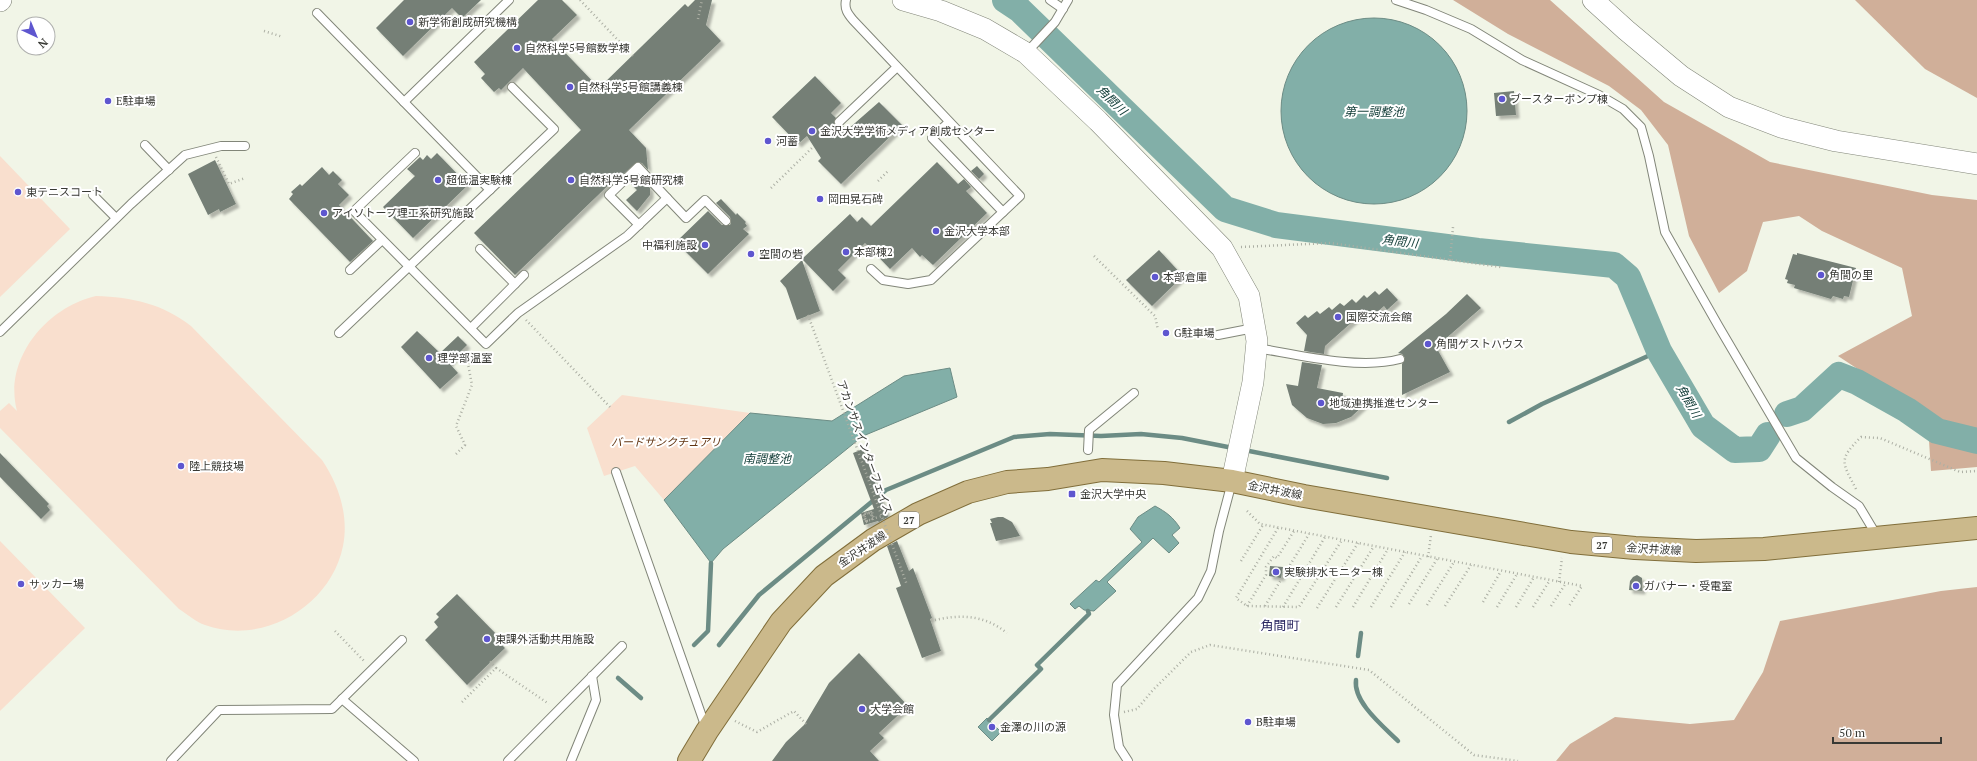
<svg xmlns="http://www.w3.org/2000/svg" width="1977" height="761" viewBox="0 0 1977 761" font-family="'PT Serif','Noto Sans JP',serif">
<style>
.green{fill:#f9dfce}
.forest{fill:#d0af99}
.water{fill:#82afa8;stroke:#6c8c85}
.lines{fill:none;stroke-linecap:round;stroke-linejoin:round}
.stream{stroke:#6c8c85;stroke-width:4.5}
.river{stroke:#82afa8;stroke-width:26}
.building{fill:#747f76;filter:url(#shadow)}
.service-casing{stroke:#828679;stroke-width:10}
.tertiary-casing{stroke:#828679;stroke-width:22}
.primary-casing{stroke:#816e3a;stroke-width:24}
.path{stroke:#acafa4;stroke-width:2.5;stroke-dasharray:1 3;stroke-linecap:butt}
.service{stroke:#fff;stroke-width:8}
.tertiary{stroke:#fff;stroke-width:21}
.primary{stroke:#cbb98b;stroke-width:22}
.path-bridge{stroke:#acafa4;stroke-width:2.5;stroke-dasharray:1 3;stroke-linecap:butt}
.poi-dot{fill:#5e56cf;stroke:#fff;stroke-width:1.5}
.labels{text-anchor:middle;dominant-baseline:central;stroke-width:4;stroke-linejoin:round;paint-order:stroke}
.shield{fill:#fff;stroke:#747471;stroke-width:1}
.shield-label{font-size:10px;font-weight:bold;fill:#383934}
.poi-label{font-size:11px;fill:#383934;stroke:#fff;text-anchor:start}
.park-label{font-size:11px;font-style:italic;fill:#613411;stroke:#fff}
.street-label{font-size:11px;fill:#383934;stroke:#fff}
.water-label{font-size:12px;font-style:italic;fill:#103b36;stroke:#fff}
.quarter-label{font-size:13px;fill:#2a2761;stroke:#fff}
</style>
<defs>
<filter id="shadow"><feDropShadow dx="3.5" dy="3.5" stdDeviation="1" flood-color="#0004"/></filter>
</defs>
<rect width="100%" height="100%" fill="#f1f5e7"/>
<g class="green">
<polygon points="0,156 70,229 0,297"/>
<path d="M 96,296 C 132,297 163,304 191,326 L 322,460 C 339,485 349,516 343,546 C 331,606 263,646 205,625 C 196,622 187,614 179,609 L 0,428 L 0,411 L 9,403 L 17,411 C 3,359 47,307 96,296 Z"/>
<polygon points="622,395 750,413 664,500 635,466 604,476 587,428"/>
<polygon points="0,541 85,628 0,711"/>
</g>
<g class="forest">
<polygon points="1453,0 1550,0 1664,102 1770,162 1932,195 1977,200 1977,467 1931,471 1927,410 1879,383 1838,356 1912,316 1902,268 1822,231 1799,216 1763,222 1747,271 1719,293 1689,236 1668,145 1641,110 1609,86 1508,34"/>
<polygon points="1855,0 1977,0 1977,98 1925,69"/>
<polygon points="1977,587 1977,761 1556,761 1570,744 1615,717 1690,724 1734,720 1763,672 1780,621 1941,591"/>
</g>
<g class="water">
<circle cx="1374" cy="111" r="93"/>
<polygon points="950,368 957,397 863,436 723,549 711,563 664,500 750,413 832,421 904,376"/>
<path d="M 1155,506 C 1166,512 1173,517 1180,528 L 1172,535 L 1179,543 L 1169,553 L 1153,538 L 1107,582 L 1116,591 L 1094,611 L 1084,610 L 1079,606 L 1075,609 L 1070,604 L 1096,580 L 1099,582 L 1142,542 L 1130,529 L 1138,517 Z"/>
<polygon points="987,718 1001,732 992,741 978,727"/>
</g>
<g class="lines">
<g class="stream">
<polyline points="1509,422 1542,404 1659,351"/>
<polyline points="1244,450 1387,478"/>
<polyline points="694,645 708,631 711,563"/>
<polyline points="719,645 759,595 886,490 1014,437 1050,434 1101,436 1141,434 1182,438 1233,448"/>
<polyline points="1358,656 1361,633"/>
<polyline points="618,678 641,698"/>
<path d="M 1356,680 C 1353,702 1383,726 1398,741"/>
<polyline points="989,720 1041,669 1037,665 1089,614 1088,611"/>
</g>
<g class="river">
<polyline points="1005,0 1020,10 1225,209 1276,225 1478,251 1614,265 1628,277 1659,351 1703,426 1735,450 1759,449 1768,435"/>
<polyline points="1787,414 1802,409 1839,375 1857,382 1907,410 1937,431 1977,441"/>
</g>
</g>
<g class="building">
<polygon points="404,0 481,0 462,18 452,8 403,56 376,28"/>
<polygon points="538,0 562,0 577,15 552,39 599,88 685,4 688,7 695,0 712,0 706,25 721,41 629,130 646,148 648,170 642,163 637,162 622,175 621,173 515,275 474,233 581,130 523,68 501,90 499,88 494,92 481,78 485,74 474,62"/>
<polygon points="815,76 841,103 831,113 836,118 834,123 837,127 843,126 847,130 879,102 902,125 841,184 818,161 821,158 807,136 798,144 772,117"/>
<polygon points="1514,91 1516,115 1496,116 1494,93"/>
<polygon points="437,153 468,185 413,238 383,207 415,176 407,169 420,157 423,160 427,155 431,159"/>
<polygon points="215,160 236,204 220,212 219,209 208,215 188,174"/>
<polygon points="937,162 958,184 964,179 971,187 966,191 987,213 933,265 922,255 920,257 912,248 890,269 865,243 838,270 846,278 833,291 802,259 850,214 857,222 862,217 871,226"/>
<polygon points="977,166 984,174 979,179 971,171"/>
<polygon points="322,167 329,175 333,171 342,180 338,184 349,195 339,205 373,241 350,262 289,199 293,194 291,192 300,184 302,186"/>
<polygon points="638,175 650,188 650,195 637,211 626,200 637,190 630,183"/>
<polygon points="721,199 736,215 737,213 746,222 745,223 747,226 743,229 749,234 708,274 676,242 708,211 722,225 730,225 731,222 730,217 716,203"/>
<polygon points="1159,250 1183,276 1152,306 1126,280"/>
<polygon points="1797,253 1856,268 1849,297 1844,296 1843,299 1833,296 1831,299 1794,288 1795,285 1787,283 1788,280 1785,279 1793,254 1797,255"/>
<polygon points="802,260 820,311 797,320 786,288 780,281"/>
<polygon points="1387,288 1398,300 1387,310 1384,306 1375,314 1372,310 1363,319 1360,315 1325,346 1324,354 1304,351 1307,335 1296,323 1305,315 1308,318 1317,311 1320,314 1329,307 1332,310 1340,303 1344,306 1352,299 1356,303 1364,295 1367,298 1375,291 1379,295"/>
<polygon points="1467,294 1481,308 1436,347 1450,372 1402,395 1402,364 1405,358 1402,354 1398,353 1446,314"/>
<polygon points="417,331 440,353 458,336 467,345 449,363 458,373 440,389 401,347"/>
<polygon points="1302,362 1322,365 1317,388 1343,393 1342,401 1364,405 1351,417 1336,423 1323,424 1307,418 1292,405 1286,384 1298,386"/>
<polygon points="863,449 888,517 879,522 878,521 864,525 861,513 874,509 853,453"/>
<polygon points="0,453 49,504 47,506 50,510 41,519 0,477"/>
<polygon points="998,517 1003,517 1012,522 1020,536 996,541 990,523 992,523 990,519"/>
<polygon points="897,541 909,571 913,568 932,618 930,619 941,651 922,658 896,588 901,586 887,546"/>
<polygon points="1270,566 1283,567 1281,578 1269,576"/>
<polygon points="1637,575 1642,578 1642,591 1629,590 1630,581 1633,577"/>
<polygon points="457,594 500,638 498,641 505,648 467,685 425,640 438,627 434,622 439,617 436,614"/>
<polygon points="859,653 908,706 879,733 884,738 870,751 879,761 772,761 786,742 804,725 829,683"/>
</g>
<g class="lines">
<defs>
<g id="service">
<path d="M 846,0 C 844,9 848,14 853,20 L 1020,196 L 1003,212 L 932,138 L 949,122"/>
<polyline points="1050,0 1063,9"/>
<polyline points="1396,0 1426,10 1471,29 1522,60 1599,95 1623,109 1641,127 1649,156 1665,232 1719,327 1796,458 1832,487 1859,506 1877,536"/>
<polyline points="317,13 490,190"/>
<polyline points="1027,52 1055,22 1068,0"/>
<polyline points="404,102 509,0"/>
<polyline points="839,122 897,67"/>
<polyline points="145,145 169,170"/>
<polyline points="415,153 354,211 486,344 518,313 627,236 667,198 686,218 705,200 726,221"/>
<polyline points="93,195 116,218"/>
<polyline points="639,225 609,195 638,167 667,198"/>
<polyline points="480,249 515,284"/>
<polyline points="871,269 883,280 908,284 931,280 1003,212"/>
<polyline points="350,270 382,240"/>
<polyline points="471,328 524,275"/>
<polyline points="0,332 131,204 185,155 221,146 245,146"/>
<polyline points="339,333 554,129 512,87"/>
<polyline points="1218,335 1254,328"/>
<path d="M 1257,348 C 1299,355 1359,370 1400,359"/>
<polyline points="1088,450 1089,430 1134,393"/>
<polyline points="616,472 706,728"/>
<polyline points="342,699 414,761"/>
<polyline points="171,761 219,710 332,709 402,640"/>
<polyline points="508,761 622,646"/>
<polyline points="571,761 596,700 592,676"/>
<polyline points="1128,761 1119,747 1114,715 1117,685 1198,598 1211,571 1219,531 1232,482"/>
</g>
<g id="tertiary">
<polyline points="903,0 941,11 985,29 1026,53 1098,121 1222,248 1249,296 1257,341 1253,382 1232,481"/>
<polyline points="1593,0 1626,30 1681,76 1729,107 1781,127 1836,141 1977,164"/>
<polyline points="0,1 1,0"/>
</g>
<polyline id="primary" points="689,761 707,731 781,622 824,576 873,540 918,514 968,492 1007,482 1048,479 1102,470 1164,473 1232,481 1304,496 1571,542 1635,548 1696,551 1764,549 1977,528"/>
</defs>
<use href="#service" class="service-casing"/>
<use href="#tertiary" class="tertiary-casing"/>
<use href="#primary" class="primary-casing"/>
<g class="path">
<polyline points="580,0 633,56"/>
<polyline points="698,19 702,0"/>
<polyline points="264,31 283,37"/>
<polyline points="216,157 229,184 245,178"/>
<polyline points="878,181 889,170"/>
<polyline points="771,188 813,147"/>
<polyline points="1241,247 1330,243 1501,267"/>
<polyline points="1094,256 1155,316 1158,330"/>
<polyline points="1450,260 1453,227"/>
<polyline points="526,320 610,407"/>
<polyline points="456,454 465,445 456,426 472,385 468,364 480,352"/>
<path d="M 1856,489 C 1842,462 1838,460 1861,437 L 1880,438 L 1960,472 L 1977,471"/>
<polyline points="1247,511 1260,524 1582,586 1569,606"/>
<polyline points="870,520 866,521 864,514 871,513 872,520"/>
<polyline points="868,521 866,521 864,514 871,512 873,520"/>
<polyline points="867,522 865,522 863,514 872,512 874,520"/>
<polyline points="1278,528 1236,598 1247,606 1299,607 1342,540"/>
<polyline points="1428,557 1431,535"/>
<polyline points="1241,561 1263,525"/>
<polyline points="1559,582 1562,558"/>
<polyline points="1483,602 1501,571"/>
<polyline points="1409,604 1437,559"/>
<polyline points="1427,605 1454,562"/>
<polyline points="1247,606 1266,575 1266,567 1274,556 1277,558 1294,531"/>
<polyline points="1265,606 1309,534"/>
<polyline points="1445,606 1471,565"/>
<polyline points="1551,606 1566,583"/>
<polyline points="1283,607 1325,537"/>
<polyline points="1336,607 1374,546"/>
<polyline points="1353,607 1388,549"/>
<polyline points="1371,607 1405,552"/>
<polyline points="1391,607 1422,556"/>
<polyline points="1497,607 1517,574"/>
<polyline points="1516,607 1534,577"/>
<polyline points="1533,607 1550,580"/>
<polyline points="1317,608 1358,543"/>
<path d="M 931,621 C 959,614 983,614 1007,633"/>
<polyline points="335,631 365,662"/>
<polyline points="496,668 549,704"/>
<polyline points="462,702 496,668 489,660"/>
<polyline points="1124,712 1137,709 1153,690 1191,652 1210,645 1369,670 1474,755 1518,761"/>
<polyline points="735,721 757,732 794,711 806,724"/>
</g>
<use href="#service" class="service"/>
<use href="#tertiary" class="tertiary"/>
<use href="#primary" class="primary"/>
<g class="path-bridge">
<polyline points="808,315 907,585"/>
<polyline points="872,519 882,516"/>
</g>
</g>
<g class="poi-dot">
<circle cx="410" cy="22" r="4"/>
<circle cx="517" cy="48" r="4"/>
<circle cx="570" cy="87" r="4"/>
<circle cx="1502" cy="99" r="4"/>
<circle cx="108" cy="101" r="4"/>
<circle cx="812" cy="131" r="4"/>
<circle cx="768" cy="141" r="4"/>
<circle cx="438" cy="180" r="4"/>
<circle cx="571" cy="180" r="4"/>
<circle cx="18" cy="192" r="4"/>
<circle cx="820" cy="199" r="4"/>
<circle cx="324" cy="213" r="4"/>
<circle cx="936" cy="231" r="4"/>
<circle cx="705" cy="245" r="4"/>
<circle cx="846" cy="252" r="4"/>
<circle cx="751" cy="254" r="4"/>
<circle cx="1821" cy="275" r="4"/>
<circle cx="1155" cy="277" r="4"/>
<circle cx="1338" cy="317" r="4"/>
<circle cx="1166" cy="333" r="4"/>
<circle cx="1428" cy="344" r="4"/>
<circle cx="429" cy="358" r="4"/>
<circle cx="1321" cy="403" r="4"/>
<circle cx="181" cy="466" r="4"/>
<rect x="1068" y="490" width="8" height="8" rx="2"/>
<circle cx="1276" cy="572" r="4"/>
<circle cx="21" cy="584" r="4"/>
<circle cx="1636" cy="586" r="4"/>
<circle cx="487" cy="639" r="4"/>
<circle cx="862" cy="709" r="4"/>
<circle cx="1248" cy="722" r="4"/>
<circle cx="992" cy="727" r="4"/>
</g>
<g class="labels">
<g class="shield">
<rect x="899" y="512" width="20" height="16" rx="3"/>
<rect x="1592" y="537" width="20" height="16" rx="3"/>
</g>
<g class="shield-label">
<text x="909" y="520">27</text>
<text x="1602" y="545">27</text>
</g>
<g class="poi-label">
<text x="418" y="22">新学術創成研究機構</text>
<text x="525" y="48">自然科学5号館数学棟</text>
<text x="578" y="87">自然科学5号館講義棟</text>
<text x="1510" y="99">ブースターポンプ棟</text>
<text x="116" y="101">E駐車場</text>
<text x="820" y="131">金沢大学学術メディア創成センター</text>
<text x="776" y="141">河蓄</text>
<text x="446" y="180">超低温実験棟</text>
<text x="579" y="180">自然科学5号館研究棟</text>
<text x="26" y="192">東テニスコート</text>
<text x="828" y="199">岡田晃石碑</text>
<text x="332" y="213">アイソトープ理工系研究施設</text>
<text x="944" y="231">金沢大学本部</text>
<text x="697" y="245" text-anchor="end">中福利施設</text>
<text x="854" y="252">本部棟2</text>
<text x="759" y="254">空間の砦</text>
<text x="1829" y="275">角間の里</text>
<text x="1163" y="277">本部倉庫</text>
<text x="1346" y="317">国際交流会館</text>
<text x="1174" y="333">G駐車場</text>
<text x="1436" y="344">角間ゲストハウス</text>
<text x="437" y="358">理学部温室</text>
<text x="1329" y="403">地域連携推進センター</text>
<text x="189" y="466">陸上競技場</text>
<text x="1080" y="494">金沢大学中央</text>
<text x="1284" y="572">実験排水モニター棟</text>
<text x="29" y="584">サッカー場</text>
<text x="1644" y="586">ガバナー・受電室</text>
<text x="495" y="639">東課外活動共用施設</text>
<text x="870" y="709">大学会館</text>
<text x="1256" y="722">B駐車場</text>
<text x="1000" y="727">金澤の川の源</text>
</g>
<g class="park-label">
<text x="666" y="442">バードサンクチュアリ</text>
</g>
<g class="street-label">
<text transform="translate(865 447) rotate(70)">アカンサスインターフェイス</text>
<text transform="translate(1275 490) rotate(11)">金沢井波線</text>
<text transform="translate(862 549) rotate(-34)">金沢井波線</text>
<text transform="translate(1654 549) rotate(3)">金沢井波線</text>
</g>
<g class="water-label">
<text transform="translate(1112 100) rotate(44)">角間川</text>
<text x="1374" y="111">第一調整池</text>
<text transform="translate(1400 241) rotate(7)">角間川</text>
<text transform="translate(1689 401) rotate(60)">角間川</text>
<text x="767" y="458">南調整池</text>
</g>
<g class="quarter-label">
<text x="1280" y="625">角間町</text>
</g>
</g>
<g transform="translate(36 36) rotate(136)"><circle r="19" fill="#ffffff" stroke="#afb0ae"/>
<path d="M0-3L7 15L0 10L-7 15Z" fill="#5e56cf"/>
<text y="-6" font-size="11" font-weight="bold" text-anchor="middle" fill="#383934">N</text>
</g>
<path d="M1833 737v6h108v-6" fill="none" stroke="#383934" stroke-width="2"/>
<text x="1839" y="737" font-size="12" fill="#383934" stroke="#ffffff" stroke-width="3" paint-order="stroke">50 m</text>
</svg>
